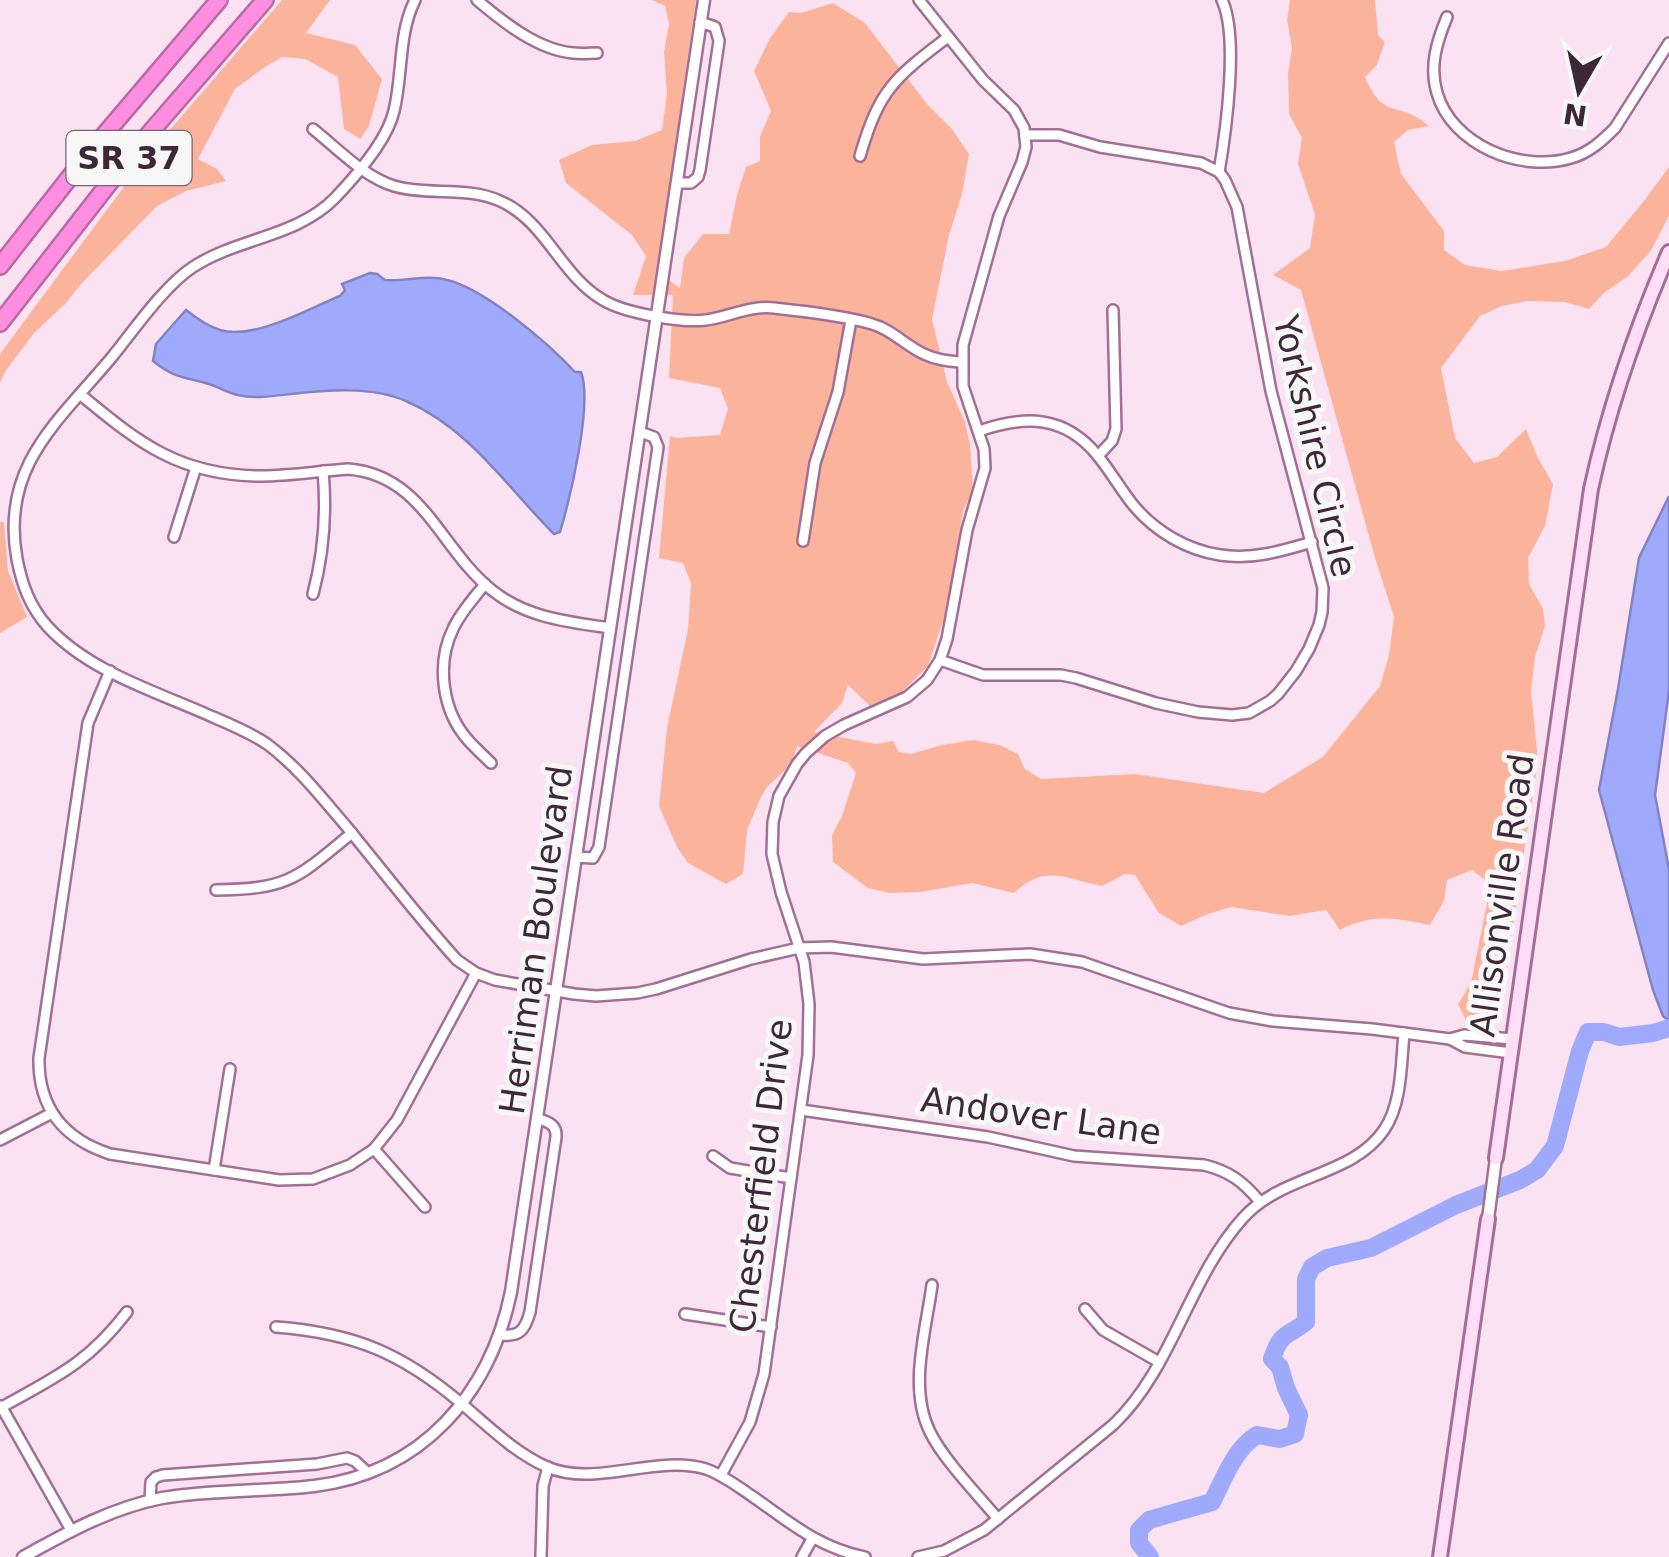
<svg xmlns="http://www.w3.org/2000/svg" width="1669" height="1557" viewBox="0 0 1669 1557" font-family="'DejaVu Sans',sans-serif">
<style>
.green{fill:#fcb39c}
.water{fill:#a0aafd;stroke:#8383c2;stroke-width:2.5}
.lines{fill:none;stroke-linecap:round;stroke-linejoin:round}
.river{stroke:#a0aafd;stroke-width:18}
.minor-casing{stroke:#a36f94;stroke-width:14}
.tertiary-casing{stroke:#a36f94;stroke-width:15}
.secondary-casing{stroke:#a36f94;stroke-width:18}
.motorway-casing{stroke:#ba6aa5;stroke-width:20}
.minor{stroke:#fff;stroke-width:9}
.tertiary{stroke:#fff;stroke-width:10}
.secondary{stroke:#feddf6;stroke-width:12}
.motorway{stroke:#fd8ee0;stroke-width:15}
.labels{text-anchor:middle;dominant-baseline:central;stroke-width:10;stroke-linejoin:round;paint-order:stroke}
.shield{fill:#f7f7f7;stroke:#766671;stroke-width:2.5}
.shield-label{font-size:32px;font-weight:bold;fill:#3e2837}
.street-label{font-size:35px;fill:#3e2837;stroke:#f7f7f7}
</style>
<rect width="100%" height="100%" fill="#fae2f2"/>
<g class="green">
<polygon points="282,0 330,0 306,33 355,45 382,79 369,126 360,139 344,129 338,77 305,59 282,57 262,69 235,89 198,159 217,169 226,181 186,191 157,206 82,283 65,304 34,333 5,372 0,383 0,354 143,161"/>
<path d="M 652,0 L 696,0 L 657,272 L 680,288 L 684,258 L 703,234 L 729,234 L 737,195 L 746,167 L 760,161 L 760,137 L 771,111 L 754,71 L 770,38 L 789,12 L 801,13 L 833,3 L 865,23 L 927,104 L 952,129 L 969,154 L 962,194 L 949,235 L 932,319 L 947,382 L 965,422 L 970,445 L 973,490 L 963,511 L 947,609 L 928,666 L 902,692 L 870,706 L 848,685 L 842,703 L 814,732 L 876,744 L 893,741 L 899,752 L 911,754 L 942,745 L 973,740 L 1000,745 L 1018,754 L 1025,769 L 1041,779 L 1135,774 L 1264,793 L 1323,757 L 1380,686 L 1389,655 L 1394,617 L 1375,558 L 1301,290 L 1273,275 L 1310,248 L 1315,215 L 1298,164 L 1302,138 L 1289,114 L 1288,74 L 1292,48 L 1287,20 L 1290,0 L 1375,0 L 1378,35 L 1385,42 L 1377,65 L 1365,77 C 1384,122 1400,100 1429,126 L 1408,130 L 1394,142 L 1401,174 L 1444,231 L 1444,250 L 1465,265 L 1502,271 L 1565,261 L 1606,247 L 1644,201 L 1669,167 L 1669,216 L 1650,252 L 1627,277 L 1605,292 L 1589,309 L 1565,302 L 1527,301 L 1502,306 L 1480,316 L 1441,368 L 1455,438 L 1474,463 L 1497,457 L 1526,429 L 1538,458 L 1553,484 L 1545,526 L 1528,558 L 1529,584 L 1543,609 L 1545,626 L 1535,657 L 1531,691 L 1538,761 L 1498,1022 L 1484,1027 L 1466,1020 L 1458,1004 L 1471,983 L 1488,898 L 1488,882 L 1472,870 L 1447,880 L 1444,901 L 1430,925 C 1396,918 1372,913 1340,930 L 1326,910 L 1290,916 L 1231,907 L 1208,914 L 1181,926 L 1159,913 L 1135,875 L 1125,874 L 1102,886 C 1065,879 1046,863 1014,893 L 972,883 L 920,892 L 889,893 L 868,888 L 833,862 L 832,835 L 842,816 L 856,773 L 848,763 L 797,746 L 791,765 L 767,787 L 761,797 L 747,830 L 743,874 L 726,884 L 688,863 L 677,847 L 659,806 L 667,728 L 688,629 L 691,584 L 683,563 L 659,558 L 670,436 L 677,438 L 720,435 L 728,409 L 720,388 L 669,378 L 673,295 L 633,295 L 646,256 L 632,235 L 566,183 L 559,160 L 592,145 L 635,141 L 662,130 L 667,94 L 664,52 L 669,24 L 665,6 Z"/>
<polygon points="0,522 4,522 8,571 27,617 0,633"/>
</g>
<g class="water">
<path d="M 370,273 L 377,274 L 385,280 C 405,282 427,274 447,280 C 485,289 548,343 575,372 L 581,372 C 593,404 570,498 560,532 L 554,534 C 507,487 469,428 406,401 C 372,386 327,390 291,394 C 274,396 255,399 238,395 C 228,393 219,387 209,384 C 183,376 177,380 153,361 L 156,344 L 186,310 C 196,318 207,326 220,330 C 255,340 308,309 340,296 L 345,290 L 342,284 Z"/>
<polygon points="1669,496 1669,691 1655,795 1669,869 1669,1021 1663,1016 1653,990 1599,790 1618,689 1639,558"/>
</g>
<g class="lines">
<path class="river" d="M 1150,1557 L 1139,1543 L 1139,1530 L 1149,1520 L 1212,1502 C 1224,1479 1234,1449 1257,1435 L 1280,1439 L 1295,1434 L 1299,1415 L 1286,1388 L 1280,1367 L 1272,1359 C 1281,1331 1287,1337 1306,1322 L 1306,1279 L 1312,1267 L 1327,1258 L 1371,1248 L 1456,1205 L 1520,1180 L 1537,1170 L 1555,1146 L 1580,1051 L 1588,1032 L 1604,1032 L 1619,1037 L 1653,1033 L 1669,1028"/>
<defs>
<g id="minor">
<path d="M 415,0 C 398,34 403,74 394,111 C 387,141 356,176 335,198 C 297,237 237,238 193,267 C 164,286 134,330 112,357 C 58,422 0,466 17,559 C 22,585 30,607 48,627 C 91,673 158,692 213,717 C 232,725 251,733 267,744 C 298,767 321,797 346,826 C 383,871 418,917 457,960 L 476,973 L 495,980 L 574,994 L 596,996 L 637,993 L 656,989 L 751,959 L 799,948 L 831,947 L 923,959 L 1030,954 L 1082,962 L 1229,1013 L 1273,1021 L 1372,1029 L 1450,1039 L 1465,1047 L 1511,1053"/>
<path d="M 477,0 C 503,22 538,50 573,53 C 581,54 590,53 597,53"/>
<path d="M 1447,17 C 1437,41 1429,66 1437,93 C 1452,145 1520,173 1571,158 C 1589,153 1602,141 1615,128 L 1669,43"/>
<path d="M 313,129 C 338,149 364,177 394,186 C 428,196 467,186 500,201 C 546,221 560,275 603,300 C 624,313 681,323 706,320 C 729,317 750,305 774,308 C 802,311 846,316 872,324 C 891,329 906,346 924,354 C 936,360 949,361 961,362"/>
<path d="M 860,156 C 879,90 894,78 948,37"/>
<path d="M 1219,172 C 1226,131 1239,36 1222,0"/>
<polyline points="677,183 691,183 698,177 700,170 719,41 715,27 700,22"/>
<path d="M 81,395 C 140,444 181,476 262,476 C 290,476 319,471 348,469 C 424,475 440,550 493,591 C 527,618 569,622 610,628"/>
<path d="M 979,431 C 1025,415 1065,415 1098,456 C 1111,472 1121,490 1134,506 C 1156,532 1187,550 1220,555 C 1252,560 1282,551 1312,542"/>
<polyline points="1098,456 1112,441 1116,429 1113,310"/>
<polyline points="174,537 196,467"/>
<polyline points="803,541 815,463 838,392 851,320"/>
<path d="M 485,584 C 474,598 460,613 453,629 C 436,664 442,711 468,740 C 475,748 483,755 491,763"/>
<path d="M 313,594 C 324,552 327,514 323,471"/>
<polyline points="940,660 983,675 1061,675 1076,678 1156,703 1198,712 1232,715 1249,713 1270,701 1278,694 1296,671 1309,649 1319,625 1322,612 1323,588 1271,391 1237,207 1225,180 1219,172 1201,163 1100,147 1059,135 1025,135"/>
<path d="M 110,671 L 88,723 L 39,1058 C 38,1108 64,1139 110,1154 L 279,1180 L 313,1179 L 350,1165 L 374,1149 L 397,1120 L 476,973"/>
<polyline points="576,857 593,858 599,847 658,447 654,437 640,432"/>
<path d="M 216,890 C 290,889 297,878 352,833"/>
<polyline points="1450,1039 1464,1035 1513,1039"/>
<path d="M 801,1110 L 988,1137 L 1074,1156 L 1204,1165 C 1229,1171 1244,1182 1260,1202"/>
<polyline points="0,1140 52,1113"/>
<polyline points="374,1149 425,1207"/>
<polyline points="713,1156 730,1168 791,1178"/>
<polyline points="214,1170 230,1069"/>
<path d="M 932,1285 C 926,1331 908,1388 930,1432 C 943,1459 978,1495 998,1519"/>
<polyline points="1085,1309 1103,1330 1159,1362"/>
<polyline points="685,1314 771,1327"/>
<path d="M 276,1327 C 354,1333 402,1353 462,1404 C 488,1426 515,1453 547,1467 C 596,1488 655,1454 706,1469 C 723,1475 737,1486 752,1496 C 789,1522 819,1548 865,1557"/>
<path d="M 500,1335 C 520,1337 525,1330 530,1312 L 556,1137 C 557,1125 548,1121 537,1119"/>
<polyline points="1,1406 71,1530"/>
<path d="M 2,1407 C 56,1377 88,1363 127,1312"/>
<polyline points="721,1475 750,1422 764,1374 808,1055 809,1004 804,962 781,892 772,854 773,822 779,796 797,764 806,753 825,736 844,725 907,697 927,680 940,660 947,639 967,530 985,468 984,449 963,386 963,345 999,216 1022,162 1026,147 1024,128 1014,110 983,80 919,0"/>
<polyline points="150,1501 151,1482 156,1477 163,1475 317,1464 347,1458 355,1461 368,1473"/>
<polyline points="541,1557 543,1486 548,1467"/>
<polyline points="802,1557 812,1539"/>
<path d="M 918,1557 L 944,1551 L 984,1530 L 1113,1425 C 1173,1368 1188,1279 1243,1218 C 1282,1174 1352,1177 1384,1130 C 1402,1104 1401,1064 1404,1033"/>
</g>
<g id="tertiary">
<polyline points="1488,1219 1496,1158"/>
<path d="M 23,1557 C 68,1532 111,1508 162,1498 C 212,1489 264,1492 314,1486 C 422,1473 490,1394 511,1292 L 704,0"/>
</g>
<g id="secondary">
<path d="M 1496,1158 L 1591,489 C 1609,406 1636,329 1669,252"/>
<polyline points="1440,1557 1488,1219"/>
</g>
<g id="motorway">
<polyline points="0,266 88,154 219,0"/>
<polyline points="0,323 135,150 265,0"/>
</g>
</defs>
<use href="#minor" class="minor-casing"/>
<use href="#tertiary" class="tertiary-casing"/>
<use href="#secondary" class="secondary-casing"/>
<use href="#motorway" class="motorway-casing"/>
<use href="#minor" class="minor"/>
<use href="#tertiary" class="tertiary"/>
<use href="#secondary" class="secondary"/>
<use href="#motorway" class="motorway"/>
</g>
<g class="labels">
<rect class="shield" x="66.5" y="131" width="125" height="54" rx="8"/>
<g class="shield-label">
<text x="129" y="158">SR 37</text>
</g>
<g class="street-label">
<text transform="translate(1315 446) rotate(77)">Yorkshire Circle</text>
<text transform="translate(1502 895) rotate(-82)">Allisonville Road</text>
<text transform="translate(536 940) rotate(-82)">Herriman Boulevard</text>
<text transform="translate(1041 1116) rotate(8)">Andover Lane</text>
<text transform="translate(761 1176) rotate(-83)">Chesterfield Drive</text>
</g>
</g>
<g transform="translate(1579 90) rotate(189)" stroke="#f7f7f7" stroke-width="8" paint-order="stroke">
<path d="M0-8L18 38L0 25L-18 38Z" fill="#3e2837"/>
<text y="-15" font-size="28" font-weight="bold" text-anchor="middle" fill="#3e2837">N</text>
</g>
</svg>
